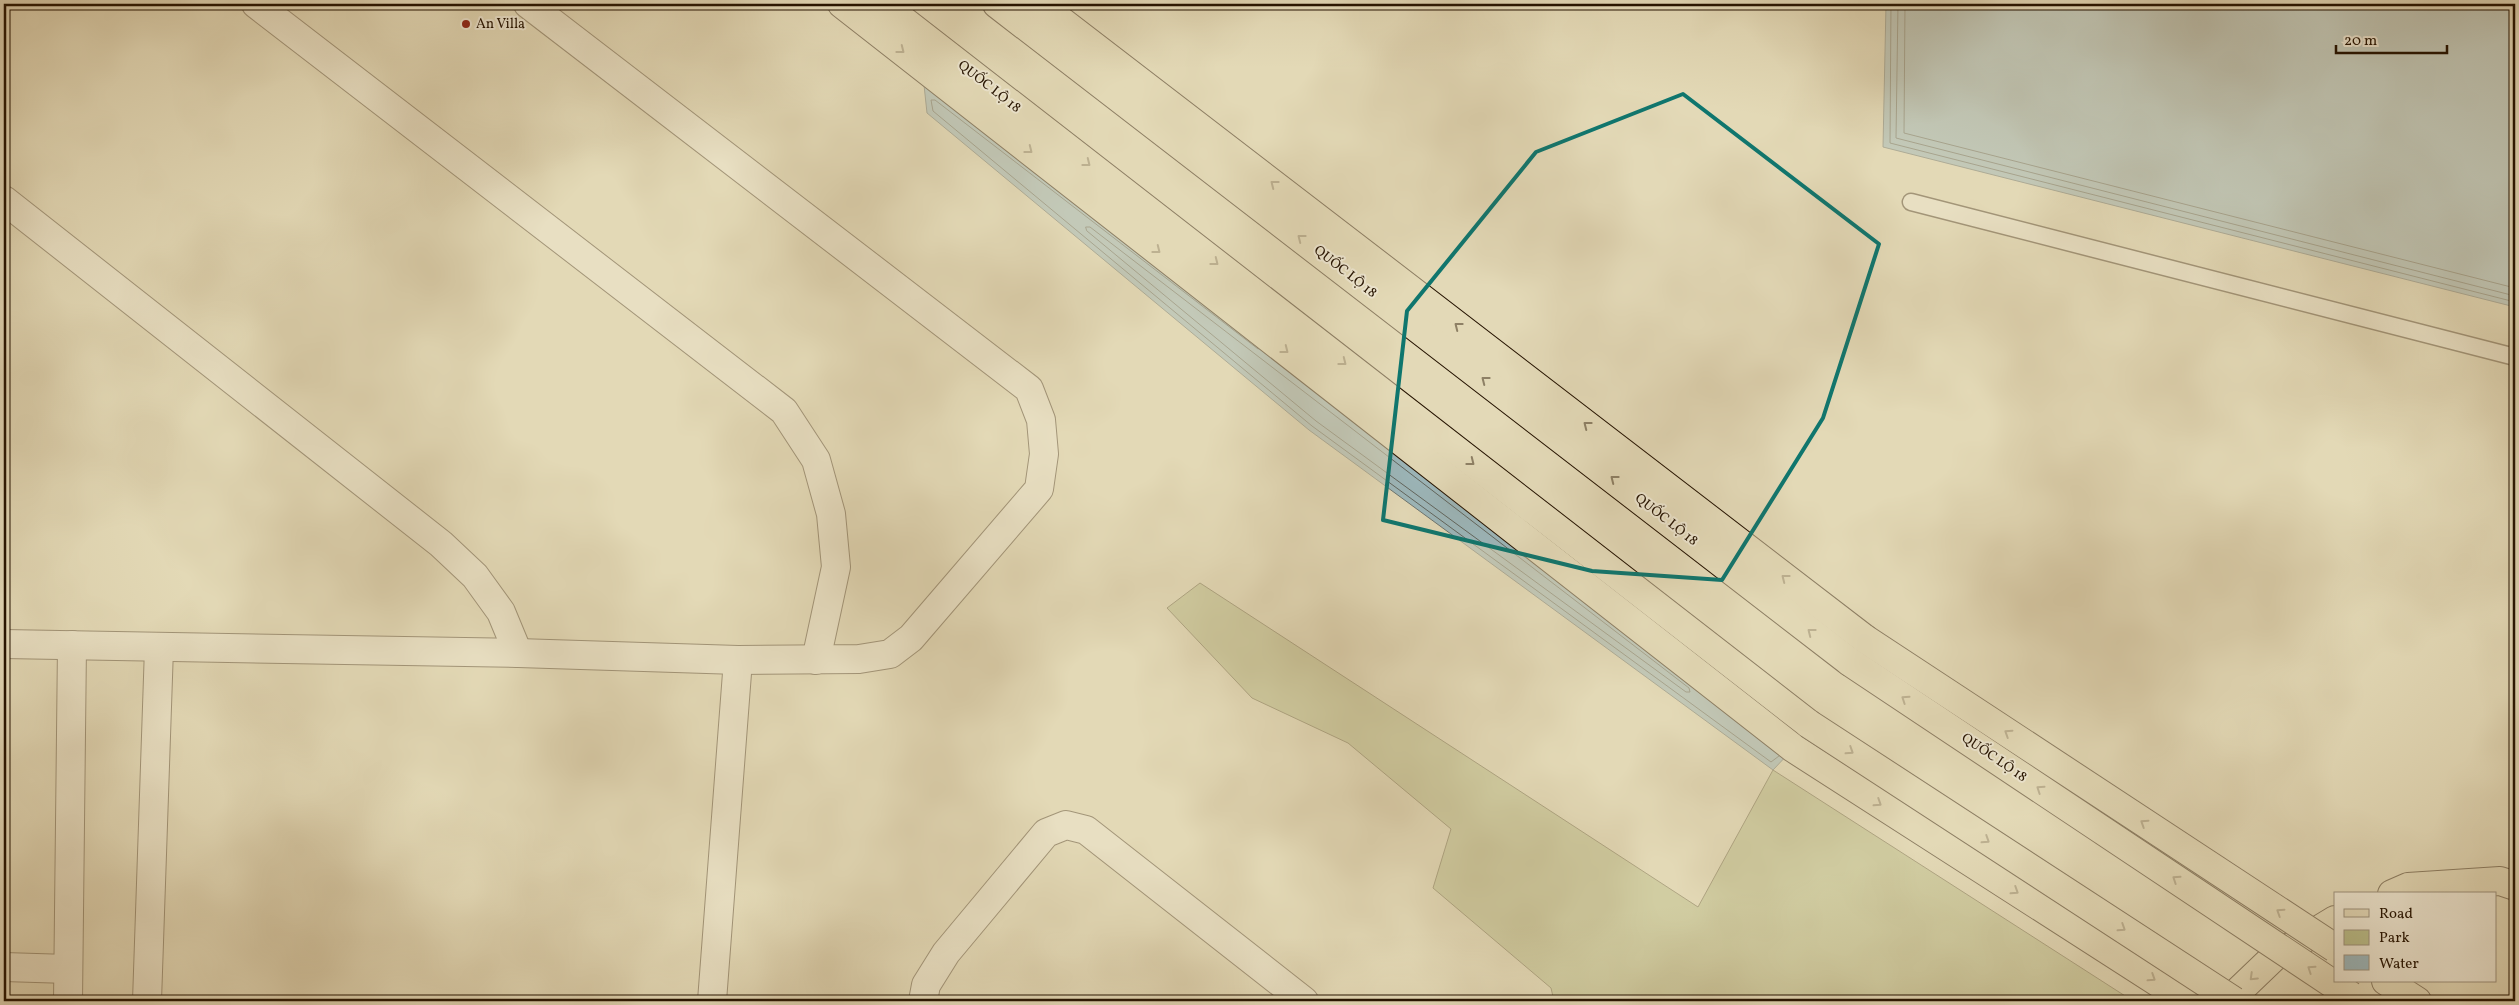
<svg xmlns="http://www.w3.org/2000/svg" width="2519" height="1005" viewBox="0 0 2519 1005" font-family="Vollkorn,serif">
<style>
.green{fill:#babe8a;stroke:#706845}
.water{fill:#9cb7bb;stroke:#6c7570}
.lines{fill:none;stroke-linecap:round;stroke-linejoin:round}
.shore{stroke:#60655e;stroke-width:1}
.service-casing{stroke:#54442e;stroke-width:19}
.minor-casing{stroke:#54442e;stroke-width:30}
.primary-casing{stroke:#251300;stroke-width:30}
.service{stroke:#ede6d0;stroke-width:16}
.minor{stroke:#ede6d0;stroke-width:28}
.primary{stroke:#e3d9b7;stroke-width:28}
.primary-bridge-casing{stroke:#251300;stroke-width:30;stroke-linecap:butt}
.primary-bridge{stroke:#e3d9b7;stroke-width:28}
.oneway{stroke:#8e8065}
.marked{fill:none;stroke:#0f766e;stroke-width:4;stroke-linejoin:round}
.poi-dot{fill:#8f2418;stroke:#ede6d0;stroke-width:2}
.labels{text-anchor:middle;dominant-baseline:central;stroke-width:4;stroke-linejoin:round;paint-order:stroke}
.poi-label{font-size:14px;fill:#251300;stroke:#ede6d0;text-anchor:start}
.street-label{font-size:14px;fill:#251300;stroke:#ede6d0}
</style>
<rect width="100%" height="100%" fill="#e3d9b7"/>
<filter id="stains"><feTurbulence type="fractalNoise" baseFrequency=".004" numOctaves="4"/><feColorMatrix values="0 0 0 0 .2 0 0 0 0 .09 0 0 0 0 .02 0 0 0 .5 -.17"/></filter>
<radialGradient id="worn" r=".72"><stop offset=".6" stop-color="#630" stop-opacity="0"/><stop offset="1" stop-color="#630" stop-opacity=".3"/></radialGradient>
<polygon class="green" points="1200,583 1698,907 1773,770 2133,1001 1554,1001 1551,988 1433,888 1451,829 1348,743 1252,698 1167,608"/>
<g class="water">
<polygon points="1886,4 2515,4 2515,307 1883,147"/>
<polygon points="924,85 1790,752 1773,770 1309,430 927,113"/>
</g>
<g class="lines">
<g class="shore">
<polyline points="1891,4 1890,143 2515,302"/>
<polyline points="1898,4 1896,138 2515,296"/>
<polyline points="1905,4 1904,133 2515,288"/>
<polygon points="1086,227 1090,227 1689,688 1690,692 1686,692 1316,421 1087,231"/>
<polyline points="1258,349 935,100 931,100 933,111 1312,426 1771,762 1779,756"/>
</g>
<defs>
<polyline id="service" points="1911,202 2515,357"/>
<g id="minor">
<polyline points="256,4 784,411 816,460 831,514 836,567 816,660"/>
<polyline points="4,200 441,544 475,576 501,612 518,653"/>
<polyline points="4,644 518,653 738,660 859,659 890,654 911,638 1039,489 1044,454 1041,420 1029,389 528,4"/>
<polyline points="4,967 68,969"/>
<polyline points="68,1001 72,645"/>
<polyline points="147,1001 159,648"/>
<polyline points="712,1001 738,660"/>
<polyline points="923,1001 926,985 946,953 1046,833 1066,825 1086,830 1304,1001"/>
</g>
<g id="primary">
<polyline points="842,4 1793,748 2187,1001"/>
<polyline points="882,4 1809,724"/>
<polyline points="997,4 1850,662"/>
<polyline points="1039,4 1865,639"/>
<polyline points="2392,894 2408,887 2500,881 2515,886"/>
<polyline points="2386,981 2417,1001"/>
<polyline points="2228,1001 2274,957 2335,920"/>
</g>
</defs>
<use href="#service" class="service-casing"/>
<use href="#minor" class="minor-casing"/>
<use href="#primary" class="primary-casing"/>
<use href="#service" class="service"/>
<use href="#minor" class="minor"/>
<use href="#primary" class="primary"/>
<defs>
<g id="primary-bridge">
<polyline points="1865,639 2335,948"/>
<polyline points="1850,662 2351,996"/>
<polyline points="1809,724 2234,1001"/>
</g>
</defs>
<use href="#primary-bridge" class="primary-bridge-casing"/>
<use href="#primary-bridge" class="primary-bridge"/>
</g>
<defs><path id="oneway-chevron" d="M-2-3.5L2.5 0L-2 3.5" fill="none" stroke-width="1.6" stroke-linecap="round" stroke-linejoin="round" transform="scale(1.25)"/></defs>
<g class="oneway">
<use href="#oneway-chevron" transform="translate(901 50) rotate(38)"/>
<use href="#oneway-chevron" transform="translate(1029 150) rotate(38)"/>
<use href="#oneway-chevron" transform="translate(1087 163) rotate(38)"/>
<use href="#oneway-chevron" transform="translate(1274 184) rotate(-142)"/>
<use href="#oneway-chevron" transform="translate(1301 238) rotate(-142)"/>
<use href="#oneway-chevron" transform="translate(1157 250) rotate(38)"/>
<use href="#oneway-chevron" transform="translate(1215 262) rotate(38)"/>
<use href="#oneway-chevron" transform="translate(1458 326) rotate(-142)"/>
<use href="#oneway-chevron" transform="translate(1285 350) rotate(38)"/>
<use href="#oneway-chevron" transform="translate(1343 362) rotate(38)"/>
<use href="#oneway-chevron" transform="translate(1485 380) rotate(-142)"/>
<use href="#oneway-chevron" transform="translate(1587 425) rotate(-142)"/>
<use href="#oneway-chevron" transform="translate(1471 462) rotate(38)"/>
<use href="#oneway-chevron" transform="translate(1614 479) rotate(-142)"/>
<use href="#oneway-chevron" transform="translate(1785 578) rotate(-142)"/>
<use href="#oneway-chevron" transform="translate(1811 632) rotate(-142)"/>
<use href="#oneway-chevron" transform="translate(1905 699) rotate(-146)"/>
<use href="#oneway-chevron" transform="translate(2008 733) rotate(-147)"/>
<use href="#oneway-chevron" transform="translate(1850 751) rotate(33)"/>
<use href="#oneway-chevron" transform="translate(2040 789) rotate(-146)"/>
<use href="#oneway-chevron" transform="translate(1878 803) rotate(33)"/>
<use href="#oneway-chevron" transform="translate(2144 823) rotate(-147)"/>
<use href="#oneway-chevron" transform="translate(1986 840) rotate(33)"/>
<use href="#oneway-chevron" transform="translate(2176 879) rotate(-146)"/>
<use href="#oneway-chevron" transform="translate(2015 891) rotate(33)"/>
<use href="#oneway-chevron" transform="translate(2280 912) rotate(-147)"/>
<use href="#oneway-chevron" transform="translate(2122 928) rotate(33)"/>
<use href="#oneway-chevron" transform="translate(2311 969) rotate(-146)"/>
<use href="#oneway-chevron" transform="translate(2253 977) rotate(136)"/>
<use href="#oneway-chevron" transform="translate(2152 978) rotate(33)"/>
</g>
<path d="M0 0H2519V1005H0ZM 1683,94 L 1879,244 L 1823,418 L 1722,580 L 1592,571 L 1383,520 L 1407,311 L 1536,152 Z" fill="#e3d9b7" fill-opacity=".55" fill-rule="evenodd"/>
<path class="marked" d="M 1683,94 L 1879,244 L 1823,418 L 1722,580 L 1592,571 L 1383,520 L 1407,311 L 1536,152 Z"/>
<circle class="poi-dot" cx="466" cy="24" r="5"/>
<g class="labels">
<g class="poi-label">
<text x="476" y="24">An Villa</text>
</g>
<g class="street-label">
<text transform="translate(989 87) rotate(38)">QUỐC LỘ 18</text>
<text transform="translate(1345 272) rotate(38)">QUỐC LỘ 18</text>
<text transform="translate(1666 520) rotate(38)">QUỐC LỘ 18</text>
<text transform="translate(1994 758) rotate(34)">QUỐC LỘ 18</text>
</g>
</g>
<rect width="2519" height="1005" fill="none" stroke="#e3d9b7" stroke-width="20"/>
<rect x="5" y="5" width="2509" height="995" fill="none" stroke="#251300" stroke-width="2.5"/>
<rect x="10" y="10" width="2499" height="985" fill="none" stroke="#251300"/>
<rect x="2334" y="892" width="162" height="90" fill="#ede6d0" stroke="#9d927d"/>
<rect x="2344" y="909" width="25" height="8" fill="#e3d9b7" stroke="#9d927d"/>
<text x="2379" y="918" font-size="15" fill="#251300">Road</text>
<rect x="2344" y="930" width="25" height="15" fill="#babe8a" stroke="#9d927d"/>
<text x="2379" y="942" font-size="15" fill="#251300">Park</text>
<rect x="2344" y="955" width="25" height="15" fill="#9cb7bb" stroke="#9d927d"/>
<text x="2379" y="968" font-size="15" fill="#251300">Water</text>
<path d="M2336 45v8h111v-8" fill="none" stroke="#251300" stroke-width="2.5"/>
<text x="2344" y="45" font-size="15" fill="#251300" stroke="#ede6d0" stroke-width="4" paint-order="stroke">20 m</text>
<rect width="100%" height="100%" filter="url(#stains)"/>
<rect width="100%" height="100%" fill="url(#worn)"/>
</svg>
